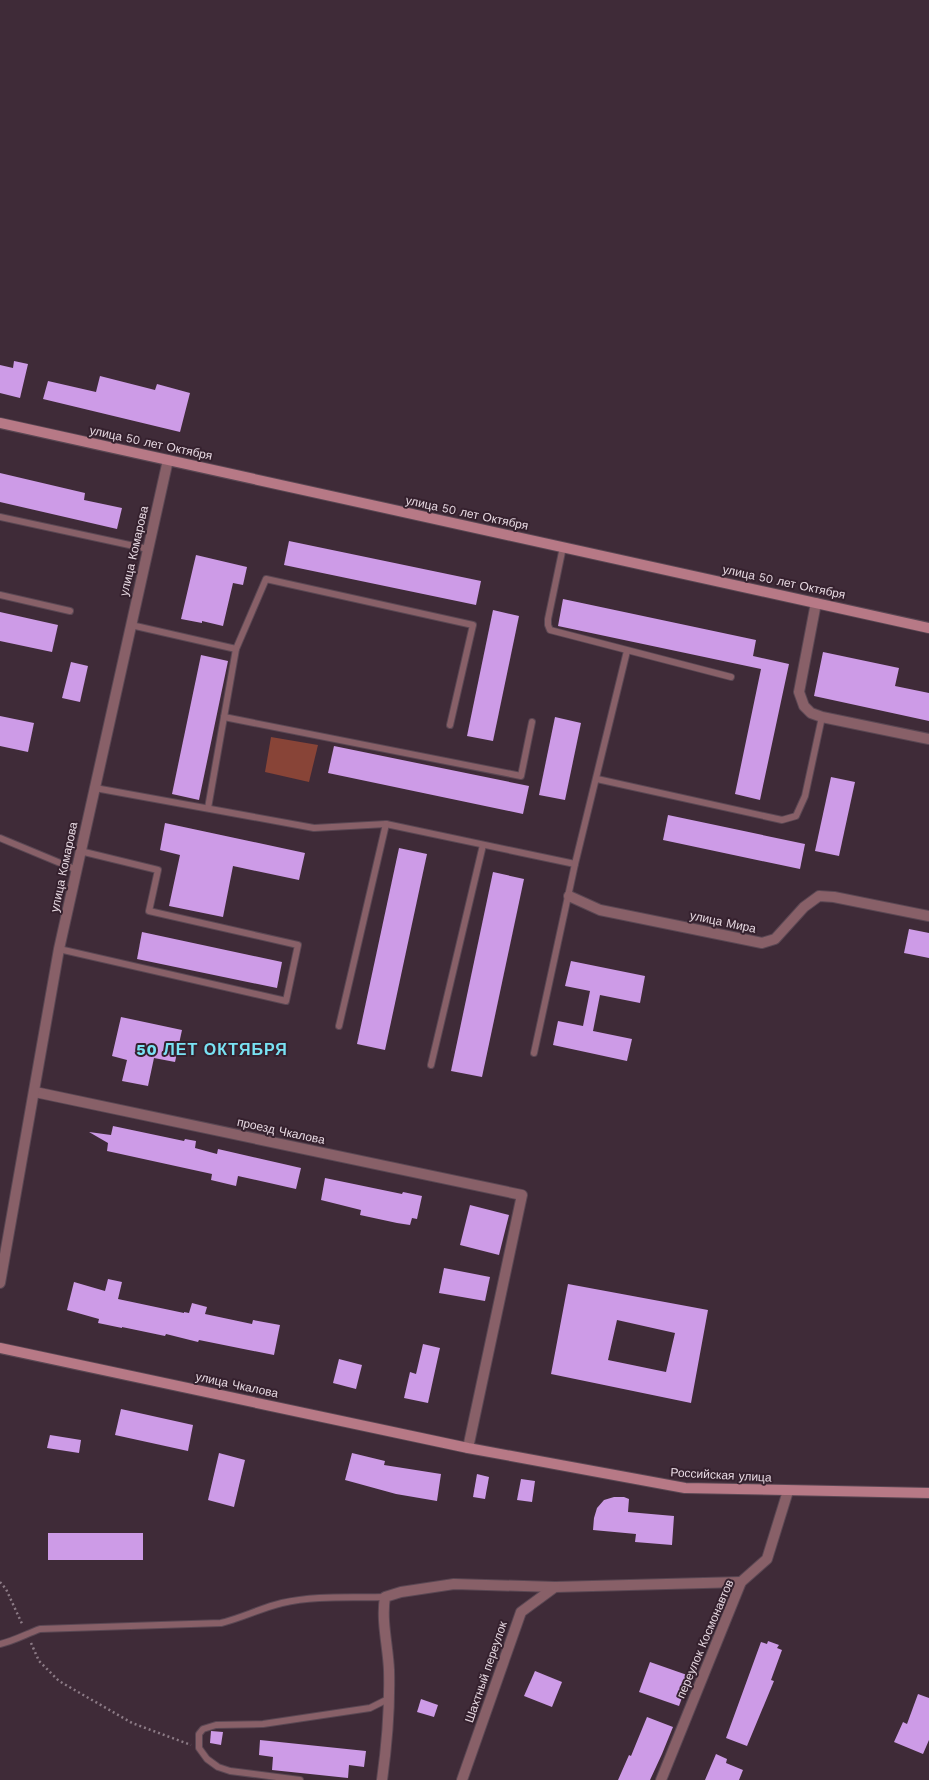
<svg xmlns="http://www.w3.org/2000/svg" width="929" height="1780" viewBox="0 0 929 1780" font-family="'Work Sans',sans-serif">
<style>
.green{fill:#884437}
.building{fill:#cd9be7;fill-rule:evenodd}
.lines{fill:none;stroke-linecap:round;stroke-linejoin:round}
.lane-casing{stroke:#5a4753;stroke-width:8}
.street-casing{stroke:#5a4753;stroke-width:12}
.secondary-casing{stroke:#5a4753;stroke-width:12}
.path{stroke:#8c7b86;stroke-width:2.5;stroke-dasharray:2 3;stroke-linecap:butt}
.lane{stroke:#886068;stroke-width:6}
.street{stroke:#886068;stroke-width:10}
.secondary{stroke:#b77986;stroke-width:10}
.labels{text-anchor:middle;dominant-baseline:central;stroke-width:4;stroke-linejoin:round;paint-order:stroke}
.street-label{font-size:12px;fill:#e7d9e2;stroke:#35212e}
.district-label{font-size:16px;font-weight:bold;letter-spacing:1px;fill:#79e2f3;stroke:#35212e}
</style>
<rect width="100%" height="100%" fill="#3f2b38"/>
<polygon class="green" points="271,737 318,745 309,782 265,772"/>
<g class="building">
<polygon points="14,361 28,364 20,398 0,393 0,365 13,368"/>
<polygon points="100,376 155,390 157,384 190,393 180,432 43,399 48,381 96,392"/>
<polygon points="0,473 85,493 84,500 122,508 117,529 0,502"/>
<polygon points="289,541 481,581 476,605 284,565"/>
<polygon points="196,555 247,567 243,585 233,583 223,626 202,621 202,623 181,619"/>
<polygon points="563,599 756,640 753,656 789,664 760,800 735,794 761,669 558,626"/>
<polygon points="493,610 519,616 493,741 467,736"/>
<polygon points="0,612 58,625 52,652 0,641"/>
<polygon points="823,652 899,668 895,686 929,693 929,721 814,696"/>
<polygon points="201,655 228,661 199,800 172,794"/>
<polygon points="71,662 88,666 80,702 62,698"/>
<polygon points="0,716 34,723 28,752 0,746"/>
<polygon points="555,717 581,723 565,800 539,795"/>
<polygon points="334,746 529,786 523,814 328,773"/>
<polygon points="831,777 855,782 839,856 815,851"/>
<polygon points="668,815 805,844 800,869 663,840"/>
<polygon points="165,823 305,853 299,880 233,866 223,917 169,906 180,855 160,850"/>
<polygon points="399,848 427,854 385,1050 357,1044"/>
<polygon points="493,872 524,879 482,1077 451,1071"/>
<polygon points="909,929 929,933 929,958 904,953"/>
<polygon points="142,932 282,962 277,988 137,959"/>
<polygon points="571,961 645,976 640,1003 600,995 593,1031 632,1039 627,1061 553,1045 558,1021 583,1026 590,991 565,986"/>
<polygon points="121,1017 182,1030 175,1062 154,1058 148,1086 122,1081 127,1060 112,1056"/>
<polygon points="113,1126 184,1141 185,1139 196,1141 195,1148 217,1154 218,1149 301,1168 296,1189 238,1176 236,1186 211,1180 212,1174 107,1151 108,1143 89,1132 111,1135"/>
<polygon points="325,1178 402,1194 403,1192 422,1196 417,1219 412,1218 410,1225 397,1223 360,1215 361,1210 321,1200"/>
<polygon points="470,1205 509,1215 499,1255 460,1245"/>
<polygon points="444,1268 490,1277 485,1301 439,1293"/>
<polygon points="108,1279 122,1282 118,1299 184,1313 184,1312 189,1313 192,1303 207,1307 205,1314 252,1324 253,1320 280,1325 274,1355 199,1340 198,1342 166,1334 165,1336 122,1327 122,1328 98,1323 99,1319 67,1310 74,1282 105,1291"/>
<path d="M 568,1284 L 708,1310 L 691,1403 L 551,1374 ZM 617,1320 L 675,1333 L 666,1372 L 608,1360 Z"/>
<polygon points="423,1344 440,1348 428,1403 404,1398 410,1372 416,1374"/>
<polygon points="339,1359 362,1365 356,1389 333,1383"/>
<polygon points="121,1409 193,1425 188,1451 115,1435"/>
<polygon points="50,1435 81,1440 79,1453 47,1448"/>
<polygon points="219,1453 245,1460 234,1507 208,1500"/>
<polygon points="352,1453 385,1461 384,1465 441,1474 437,1501 396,1494 345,1480"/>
<polygon points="477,1474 489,1477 485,1499 473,1497"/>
<polygon points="521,1479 535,1481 532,1502 517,1500"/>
<polygon points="614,1497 624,1497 629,1499 628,1512 674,1516 672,1545 635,1542 636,1534 593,1530 594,1518 597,1508 604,1500"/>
<rect x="48" y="1533" width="95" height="27"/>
<polygon points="768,1641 779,1645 777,1648 782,1650 771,1680 774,1681 747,1746 726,1738 761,1642 767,1644"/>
<polygon points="650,1662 690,1676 679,1706 639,1692"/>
<polygon points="535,1671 562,1682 552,1707 524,1696"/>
<polygon points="918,1694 929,1698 929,1740 923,1754 894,1742 903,1722 907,1724"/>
<polygon points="421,1699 438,1705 434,1717 417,1712"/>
<polygon points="647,1717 673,1727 662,1754 650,1780 618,1780 629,1755 631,1756"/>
<polygon points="211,1731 223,1732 221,1745 210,1743"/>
<polygon points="260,1740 366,1751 364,1767 349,1765 348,1778 272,1770 273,1757 259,1755"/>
<polygon points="716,1754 727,1759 726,1763 743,1770 739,1780 705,1780"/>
</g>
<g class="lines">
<defs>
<g id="lane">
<polyline points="0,517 148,549"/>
<polyline points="563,547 548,619 548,625 550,630 731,677"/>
<polyline points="0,595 70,611"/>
<polyline points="131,625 236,649 266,579 473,625 450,725"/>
<polyline points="224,717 521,776 532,722"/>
<polyline points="597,779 782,820 796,816 805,796 822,717"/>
<polyline points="95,788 314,828 386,824 575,864"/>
<polyline points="208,808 236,649"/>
<polyline points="0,838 77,870"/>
<polyline points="59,949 286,1001 298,945 149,911 158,870 80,851"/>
<polyline points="339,1026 386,824"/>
<polyline points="534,1053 575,864 627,651"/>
<polyline points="431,1065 483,845"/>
<path d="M 0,1644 C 14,1641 26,1634 40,1629 L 221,1623 C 242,1618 261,1608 282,1603 C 315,1595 351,1598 385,1597"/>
<polyline points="300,1780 230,1771 218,1767 207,1759 199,1748 199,1734 203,1729 216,1725 263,1724 370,1708 390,1698"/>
</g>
<g id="street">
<polyline points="816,603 799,692 804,706 811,713 822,717 929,739"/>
<polyline points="569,896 600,910 762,943 775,939 804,907 819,896 834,897 929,916"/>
<polyline points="35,1092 522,1195 468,1448"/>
<polyline points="0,1283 59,949 168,460"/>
<path d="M 382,1780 C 387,1744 390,1707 389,1670 C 388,1646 381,1621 385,1597 L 401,1592 L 454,1584 L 555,1587 L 741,1582"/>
<polyline points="462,1780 521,1612 555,1587"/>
<polyline points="661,1780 741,1582 767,1559 788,1491"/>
</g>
<g id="secondary">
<polyline points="0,423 929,628"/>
<polyline points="0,1348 468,1448 685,1488 929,1493"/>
</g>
</defs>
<use href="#lane" class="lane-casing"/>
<use href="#street" class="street-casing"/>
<use href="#secondary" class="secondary-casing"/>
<g class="path">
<polyline points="0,1582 6,1589 23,1626"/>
<polyline points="31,1643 39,1661 59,1681 132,1723 191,1745"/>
</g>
<use href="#lane" class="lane"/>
<use href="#street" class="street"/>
<use href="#secondary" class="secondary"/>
</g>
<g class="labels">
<g class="street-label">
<text transform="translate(151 443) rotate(12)">улица 50 лет Октября</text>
<text transform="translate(467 513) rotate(12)">улица 50 лет Октября</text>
<text transform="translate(134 551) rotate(-77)">улица Комарова</text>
<text transform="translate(784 582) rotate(12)">улица 50 лет Октября</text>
<text transform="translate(64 867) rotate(-78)">улица Комарова</text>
<text transform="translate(723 922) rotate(12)">улица Мира</text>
<text transform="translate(281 1131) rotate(12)">проезд Чкалова</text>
<text transform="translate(237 1385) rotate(12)">улица Чкалова</text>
<text transform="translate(721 1475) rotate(3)">Российская улица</text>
<text transform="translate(705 1639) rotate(-67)">переулок Космонавтов</text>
<text transform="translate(486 1672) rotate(-71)">Шахтный переулок</text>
</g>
<g class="district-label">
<text x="212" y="1049">50 ЛЕТ ОКТЯБРЯ</text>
</g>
</g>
</svg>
